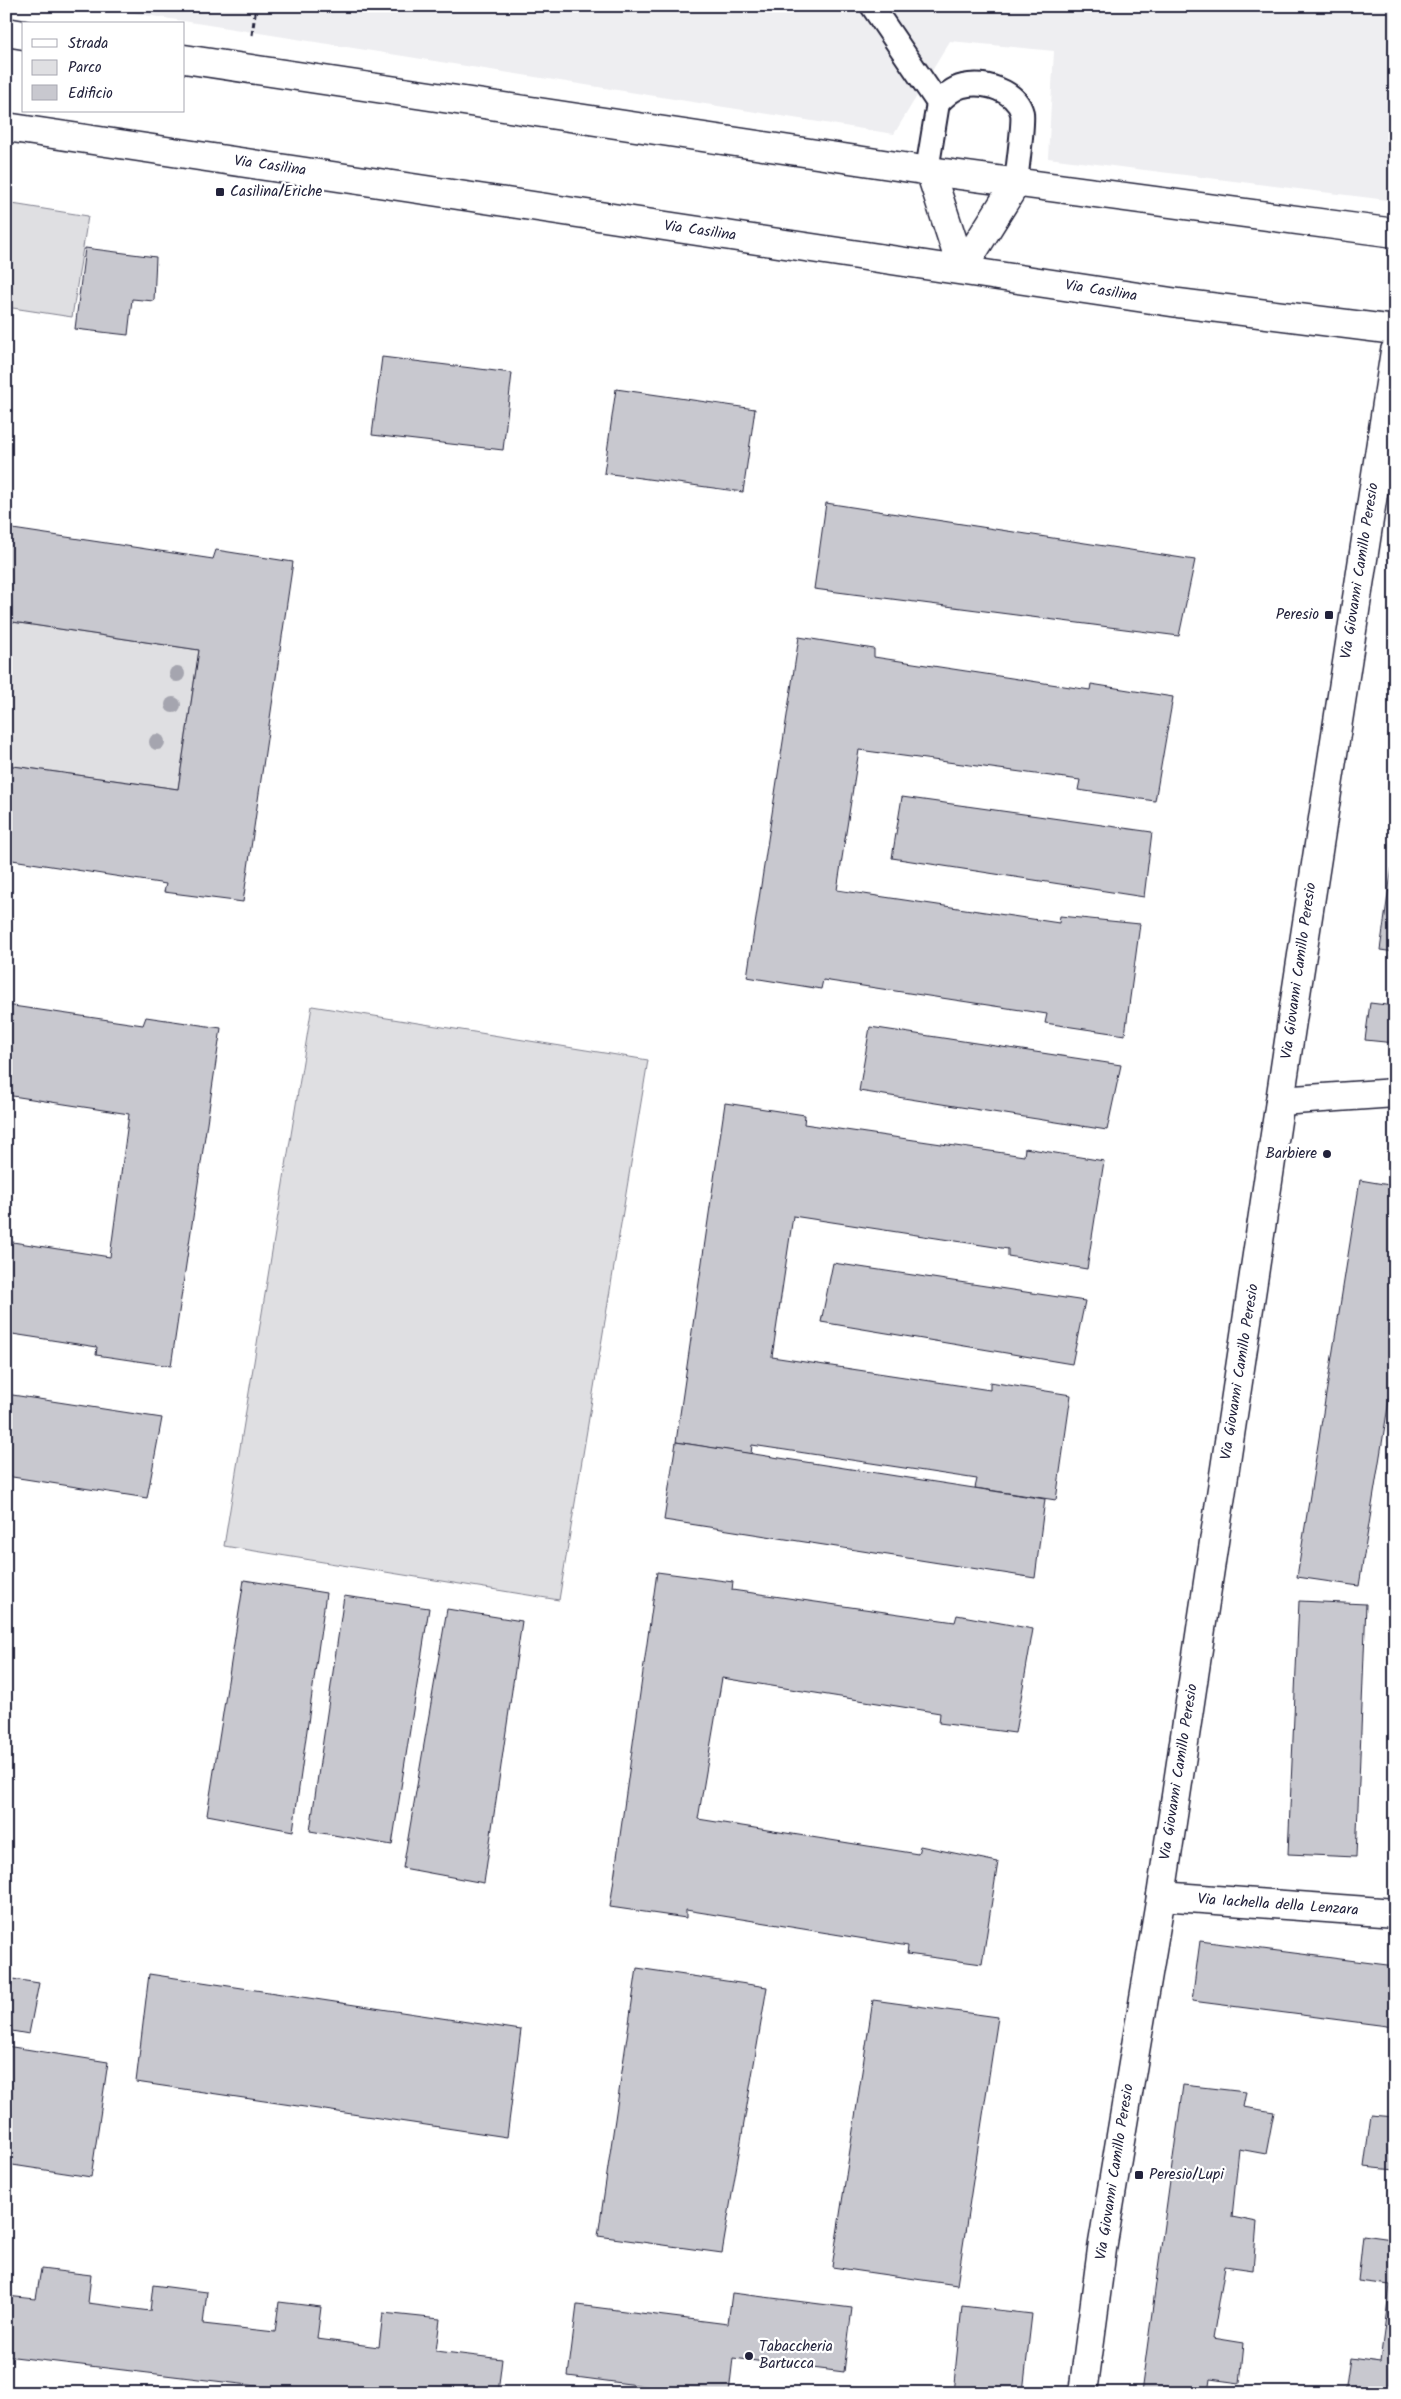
<svg xmlns="http://www.w3.org/2000/svg" width="1401" height="2399" viewBox="0 0 1401 2399" font-family="Kalam,sans-serif">
<style>
.built{fill:#eeeef1}
.green{fill:#dfdfe2;stroke:#80808e}
.building{fill:#c8c8cf;stroke:#22223b}
.lines{fill:none;stroke-linecap:round;stroke-linejoin:round}
.service-casing{stroke:#22223b;stroke-width:26}
.minor-casing{stroke:#22223b;stroke-width:31}
.secondary-casing{stroke:#22223b;stroke-width:31}
.path{stroke:#22223b;stroke-width:3;stroke-dasharray:5 4;stroke-linecap:butt}
.service{stroke:#fff;stroke-width:22}
.minor{stroke:#fff;stroke-width:28}
.secondary{stroke:#fff;stroke-width:28}
.tree{fill:#a5a5af}
.poi-dot{fill:#22223b;stroke:#fff;stroke-width:2}
.labels{text-anchor:middle;dominant-baseline:central;stroke-width:4.5;stroke-linejoin:round;paint-order:stroke}
.street-label{font-size:15px;fill:#22223b;stroke:#fff}
.poi-label{font-size:15px;fill:#22223b;stroke:#fff;text-anchor:start}
</style>
<rect width="100%" height="100%" fill="#fff"/>
<filter id="ink" filterUnits="userSpaceOnUse"><feTurbulence type="fractalNoise" baseFrequency=".02" numOctaves="2"/><feDisplacementMap in="SourceGraphic" scale="10" xChannelSelector="R" yChannelSelector="G"/><feConvolveMatrix kernelMatrix="1 2 1 2 8 2 1 2 1" color-interpolation-filters="sRGB"/></filter>
<g filter="url(#ink)">
<polygon class="built" points="89,6 1395,6 1395,201 1048,158 1054,51 950,41 894,134"/>
<g class="green">
<polygon points="6,203 88,216 72,317 6,307"/>
<polygon points="6,621 199,650 178,789 6,765"/>
<polygon points="312,1006 648,1060 559,1600 224,1546"/>
</g>
<g class="building">
<polygon points="85,248 156,257 154,301 132,299 128,335 75,329"/>
<polygon points="382,357 512,373 503,450 372,435"/>
<polygon points="616,389 755,409 743,492 604,473"/>
<polygon points="826,503 1195,560 1179,636 814,589"/>
<polygon points="6,528 213,559 216,550 293,562 243,902 164,892 166,884 6,859 6,765 178,789 199,650 6,621"/>
<polygon points="799,637 874,649 874,657 1090,690 1091,684 1173,697 1155,801 1078,790 1080,780 859,750 837,890 1059,923 1060,916 1140,924 1125,1035 1045,1023 1047,1014 823,980 821,989 747,977"/>
<polygon points="902,797 1152,832 1144,897 892,858"/>
<polygon points="1395,846 1395,952 1380,950"/>
<polygon points="1370,1003 1395,1006 1395,1043 1365,1040"/>
<polygon points="6,1005 143,1025 146,1017 221,1028 171,1366 96,1355 97,1347 6,1333 6,1241 110,1257 129,1114 6,1095"/>
<polygon points="870,1027 1121,1065 1107,1130 859,1091"/>
<polygon points="725,1103 805,1115 804,1124 1024,1156 1025,1148 1104,1161 1087,1269 1008,1256 1008,1249 793,1216 772,1357 990,1390 990,1382 1071,1395 1056,1500 975,1488 977,1479 752,1445 751,1454 676,1442"/>
<polygon points="1360,1180 1395,1186 1395,1363 1359,1586 1297,1577"/>
<polygon points="833,1263 1085,1301 1072,1364 821,1322"/>
<polygon points="6,1394 162,1418 147,1498 6,1476"/>
<polygon points="676,1442 1045,1499 1035,1578 664,1520"/>
<polygon points="657,1572 733,1582 732,1590 955,1622 957,1615 1033,1629 1015,1733 939,1723 940,1713 722,1678 698,1819 918,1854 920,1846 998,1862 982,1964 907,1954 908,1946 686,1910 686,1918 610,1907"/>
<polygon points="244,1580 326,1593 293,1831 207,1815"/>
<polygon points="344,1596 429,1608 392,1845 310,1831"/>
<polygon points="1299,1601 1366,1604 1356,1857 1288,1854"/>
<polygon points="447,1609 522,1621 484,1883 403,1868"/>
<polygon points="1200,1941 1395,1966 1395,2027 1192,2001"/>
<polygon points="637,1968 767,1987 722,2253 598,2236"/>
<polygon points="149,1974 521,2030 507,2137 136,2082"/>
<polygon points="6,1978 39,1983 29,2034 6,2030"/>
<polygon points="873,2000 998,2017 957,2285 832,2267"/>
<polygon points="6,2046 108,2062 91,2177 6,2164"/>
<polygon points="1183,2085 1246,2092 1243,2107 1274,2112 1266,2154 1239,2149 1232,2217 1257,2222 1253,2270 1225,2266 1213,2338 1244,2343 1240,2383 1210,2379 1208,2393 1141,2393"/>
<polygon points="1371,2115 1395,2117 1395,2170 1364,2167"/>
<polygon points="1395,2214 1395,2393 1345,2393 1350,2358 1380,2362 1390,2285 1358,2281 1363,2235 1392,2239"/>
<polygon points="41,2269 91,2275 88,2303 150,2311 153,2285 207,2292 203,2324 275,2332 279,2302 321,2307 317,2339 379,2347 383,2313 440,2319 436,2351 502,2359 498,2393 316,2393 6,2356 6,2296 36,2299"/>
<polygon points="732,2293 852,2308 844,2372 733,2358 729,2393 699,2393 568,2376 577,2305 728,2324"/>
<polygon points="962,2306 1032,2314 1023,2392 953,2393"/>
</g>
<g class="lines">
<defs>
<g id="service">
<polyline points="872,6 938,103 929,158 930,171"/>
<path d="M 938,103 C 945,96 953,88 963,86 C 984,81 1016,90 1022,113 C 1024,123 1017,170 1016,183"/>
</g>
<g id="minor">
<polyline points="6,32 24,35"/>
<polyline points="184,59 930,171 1395,233"/>
<polyline points="930,171 962,269"/>
<polyline points="962,269 1016,183"/>
<polyline points="1280,1101 1395,1093"/>
<polyline points="1161,1896 1395,1913"/>
<polyline points="1083,2393 1102,2249 1161,1896 1296,994 1395,351"/>
</g>
<polyline id="secondary" points="6,127 1178,303 1395,330"/>
</defs>
<use href="#service" class="service-casing"/>
<use href="#minor" class="minor-casing"/>
<use href="#secondary" class="secondary-casing"/>
<polyline class="path" points="252,35 256,6"/>
<use href="#service" class="service"/>
<use href="#minor" class="minor"/>
<use href="#secondary" class="secondary"/>
</g>
<g class="tree">
<circle cx="177" cy="674" r="8"/>
<circle cx="173" cy="705" r="8"/>
<circle cx="157" cy="742" r="8"/>
</g>
</g>
<g class="poi-dot">
<rect x="215" y="187" width="10" height="10" rx="2.5"/>
<rect x="1324" y="610" width="10" height="10" rx="2.5"/>
<circle cx="1327" cy="1154" r="5"/>
<rect x="1134" y="2170" width="10" height="10" rx="2.5"/>
<circle cx="749" cy="2356" r="5"/>
</g>
<g class="labels">
<g class="street-label">
<text transform="translate(270 166) rotate(8)">Via Casilina</text>
<text transform="translate(700 231) rotate(8)">Via Casilina</text>
<text transform="translate(1101 291) rotate(9)">Via Casilina</text>
<text transform="translate(1360 571) rotate(-81)">Via Giovanni Camillo Peresio</text>
<text transform="translate(1299 971) rotate(-82)">Via Giovanni Camillo Peresio</text>
<text transform="translate(1240 1372) rotate(-81)">Via Giovanni Camillo Peresio</text>
<text transform="translate(1179 1772) rotate(-81)">Via Giovanni Camillo Peresio</text>
<text transform="translate(1278 1905) rotate(4)">Via Iachella della Lenzara</text>
<text transform="translate(1115 2172) rotate(-81)">Via Giovanni Camillo Peresio</text>
</g>
<g class="poi-label">
<text x="230" y="192">Casilina/Eriche</text>
<text x="1319" y="615" text-anchor="end">Peresio</text>
<text x="1317" y="1154" text-anchor="end">Barbiere</text>
<text x="1149" y="2175">Peresio/Lupi</text>
<text x="759" y="2347">Tabaccheria<tspan x="759" dy="17">Bartucca</tspan></text>
</g>
</g>
<rect width="1401" height="2399" fill="none" stroke="#fff" stroke-width="25"/>
<rect x="12" y="12" width="1376" height="2374" fill="none" stroke="#22223b" stroke-width="2" filter="url(#ink)"/>
<rect x="22" y="22" width="162" height="90" fill="#ffffff" stroke="#a7a7b1"/>
<rect x="32" y="39" width="25" height="8" fill="#ffffff" stroke="#a7a7b1"/>
<text x="68" y="48" font-size="15" fill="#22223b">Strada</text>
<rect x="32" y="60" width="25" height="15" fill="#dfdfe2" stroke="#a7a7b1"/>
<text x="68" y="72" font-size="15" fill="#22223b">Parco</text>
<rect x="32" y="85" width="25" height="15" fill="#c8c8cf" stroke="#a7a7b1"/>
<text x="68" y="98" font-size="15" fill="#22223b">Edificio</text>
</svg>
